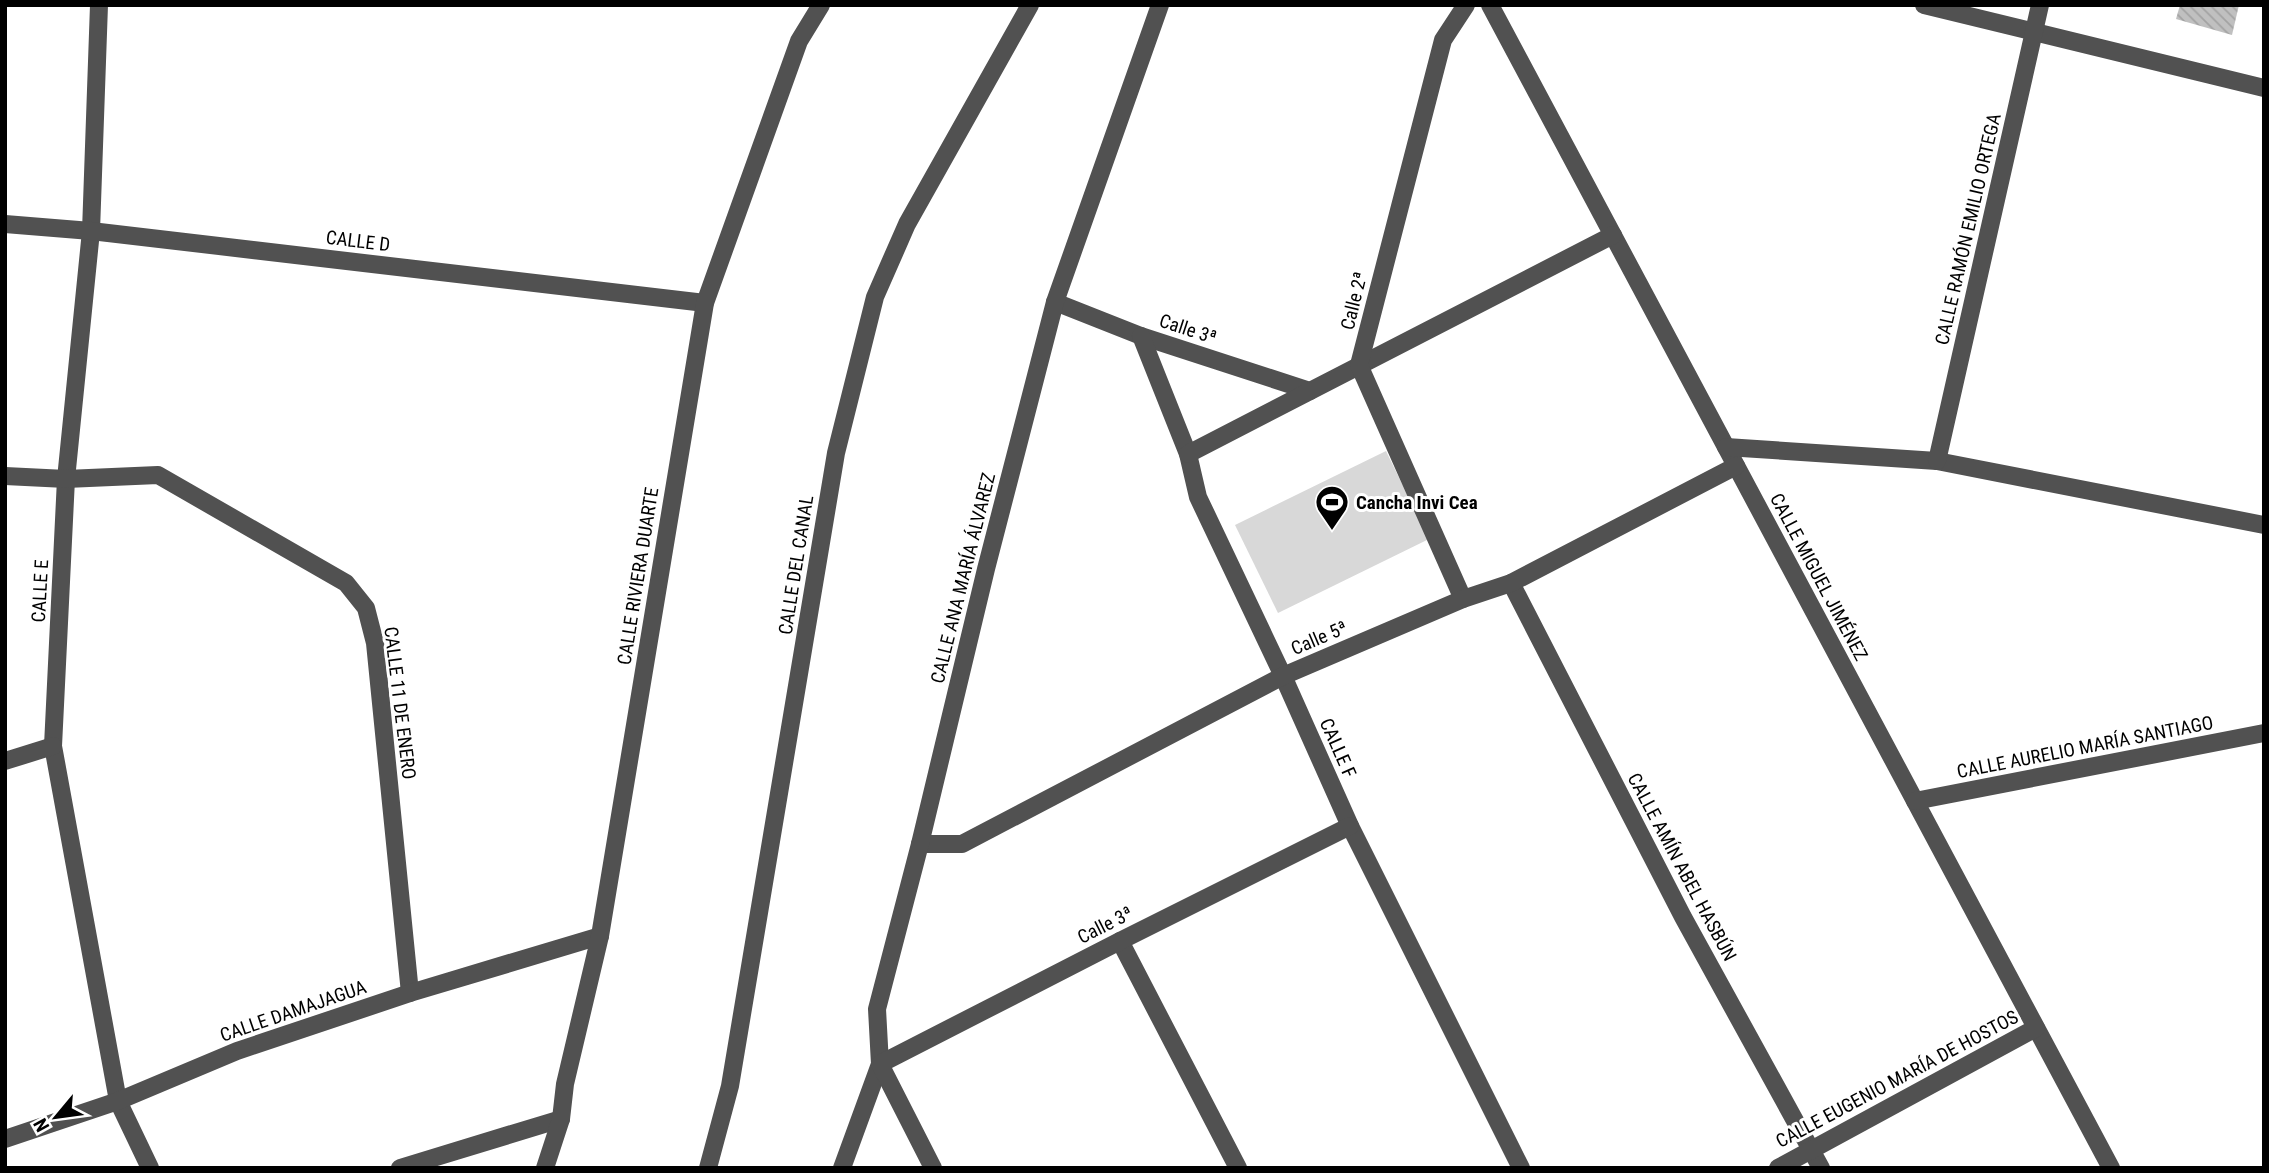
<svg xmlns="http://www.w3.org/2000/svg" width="2269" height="1173" viewBox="0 0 2269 1173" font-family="'Roboto Condensed',sans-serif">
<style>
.pitch{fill:#d8d8d8}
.building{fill:url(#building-back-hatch)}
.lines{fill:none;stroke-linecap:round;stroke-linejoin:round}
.minor{stroke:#515151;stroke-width:18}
.labels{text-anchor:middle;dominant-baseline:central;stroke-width:6;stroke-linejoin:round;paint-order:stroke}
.street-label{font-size:19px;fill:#000;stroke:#fff}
.poi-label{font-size:19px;font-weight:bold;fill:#000;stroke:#fff;text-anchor:start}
</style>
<defs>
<pattern id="building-back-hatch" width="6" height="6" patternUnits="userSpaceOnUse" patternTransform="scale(1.75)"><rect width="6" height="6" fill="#c0c0c0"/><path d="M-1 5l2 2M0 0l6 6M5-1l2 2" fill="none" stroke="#a3a3a3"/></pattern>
</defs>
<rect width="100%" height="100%" fill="#fff"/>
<polygon class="pitch" points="1386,451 1429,539 1278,613 1235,525"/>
<polygon class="building" points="2180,5 2239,5 2232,35 2176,19"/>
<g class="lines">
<g class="minor">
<polyline points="99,5 91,231 66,479 53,746 118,1101 150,1168"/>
<polyline points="1490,5 2111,1168"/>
<polyline points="1924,5 2264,88"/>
<polyline points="5,224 91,231 705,303"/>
<polyline points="1055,302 1141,336 1310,391"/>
<polyline points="1141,336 1188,454 1198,497 1283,676 1350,826 1521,1168"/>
<polyline points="1726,447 1937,461 2264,525"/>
<polyline points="1188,454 1613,235"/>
<polyline points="1937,461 2040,5"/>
<polyline points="5,476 66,479 158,475 346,583 366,608 375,643 410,993"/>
<polyline points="1511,583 1683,917 1821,1168"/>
<polyline points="1463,599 1359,365 1443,40 1466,5"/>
<polyline points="5,761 53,746"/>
<polyline points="1915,801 2264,733"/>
<polyline points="920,844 962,844 1283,676 1463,599 1511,583 1736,466"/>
<polyline points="1120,941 1238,1168"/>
<polyline points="5,1139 118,1101 237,1051 410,993 600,936"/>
<polyline points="400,1168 561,1119"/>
<polyline points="545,1168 561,1119 565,1084 600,936 705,303 799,41 821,5"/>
<polyline points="708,1168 730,1086 836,453 875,297 907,224 1030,5"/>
<polyline points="842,1168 880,1064 877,1009 920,844 986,569 1055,302 1160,5"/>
<polyline points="933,1168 880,1064 1120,941 1350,826"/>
<polyline points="1778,1168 2036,1028"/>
</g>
</g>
<defs>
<symbol id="stadium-pin" viewBox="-11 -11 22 30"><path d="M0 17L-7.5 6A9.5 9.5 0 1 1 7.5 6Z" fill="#000" stroke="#fff"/><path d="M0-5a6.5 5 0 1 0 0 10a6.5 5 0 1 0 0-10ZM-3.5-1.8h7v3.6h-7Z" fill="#fff"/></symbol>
</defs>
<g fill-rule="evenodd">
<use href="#stadium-pin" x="1313" y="483" width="38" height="52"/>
</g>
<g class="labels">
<g class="street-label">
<text transform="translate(1968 229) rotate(-77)">CALLE RAMÓN EMILIO ORTEGA</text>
<text transform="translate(358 241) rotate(7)">CALLE D</text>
<text transform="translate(1354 301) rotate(-76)">Calle 2ª</text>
<text transform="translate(1188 329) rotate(18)">Calle 3ª</text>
<text transform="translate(796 565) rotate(-81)">CALLE DEL CANAL</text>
<text transform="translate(638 576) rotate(-81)">CALLE RIVIERA DUARTE</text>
<text transform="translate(1819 577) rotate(62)">CALLE MIGUEL JIMÉNEZ</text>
<text transform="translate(963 578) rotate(-76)">CALLE ANA MARÍA ÁLVAREZ</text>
<text transform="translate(40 591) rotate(-87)">CALLE E</text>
<text transform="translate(1319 638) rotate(-23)">Calle 5ª</text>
<text transform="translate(400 703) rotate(83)">CALLE 11 DE ENERO</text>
<text transform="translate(2085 747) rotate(-11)">CALLE AURELIO MARÍA SANTIAGO</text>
<text transform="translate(1338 748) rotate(66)">CALLE F</text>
<text transform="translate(1682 867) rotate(62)">CALLE AMÍN ABEL HASBÚN</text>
<text transform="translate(1105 925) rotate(-27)">Calle 3ª</text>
<text transform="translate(293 1011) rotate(-19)">CALLE DAMAJAGUA</text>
<text transform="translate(1897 1079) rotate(-28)">CALLE EUGENIO MARÍA DE HOSTOS</text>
</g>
<g class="poi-label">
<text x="1356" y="502">Cancha Invi Cea</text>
</g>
</g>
<rect width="2269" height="1173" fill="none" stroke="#000000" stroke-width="14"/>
<g transform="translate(56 1117) rotate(241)" stroke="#ffffff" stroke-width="5" paint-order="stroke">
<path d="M0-5L12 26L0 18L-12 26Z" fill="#000000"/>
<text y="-10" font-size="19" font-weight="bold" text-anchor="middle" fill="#000000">N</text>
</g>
</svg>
